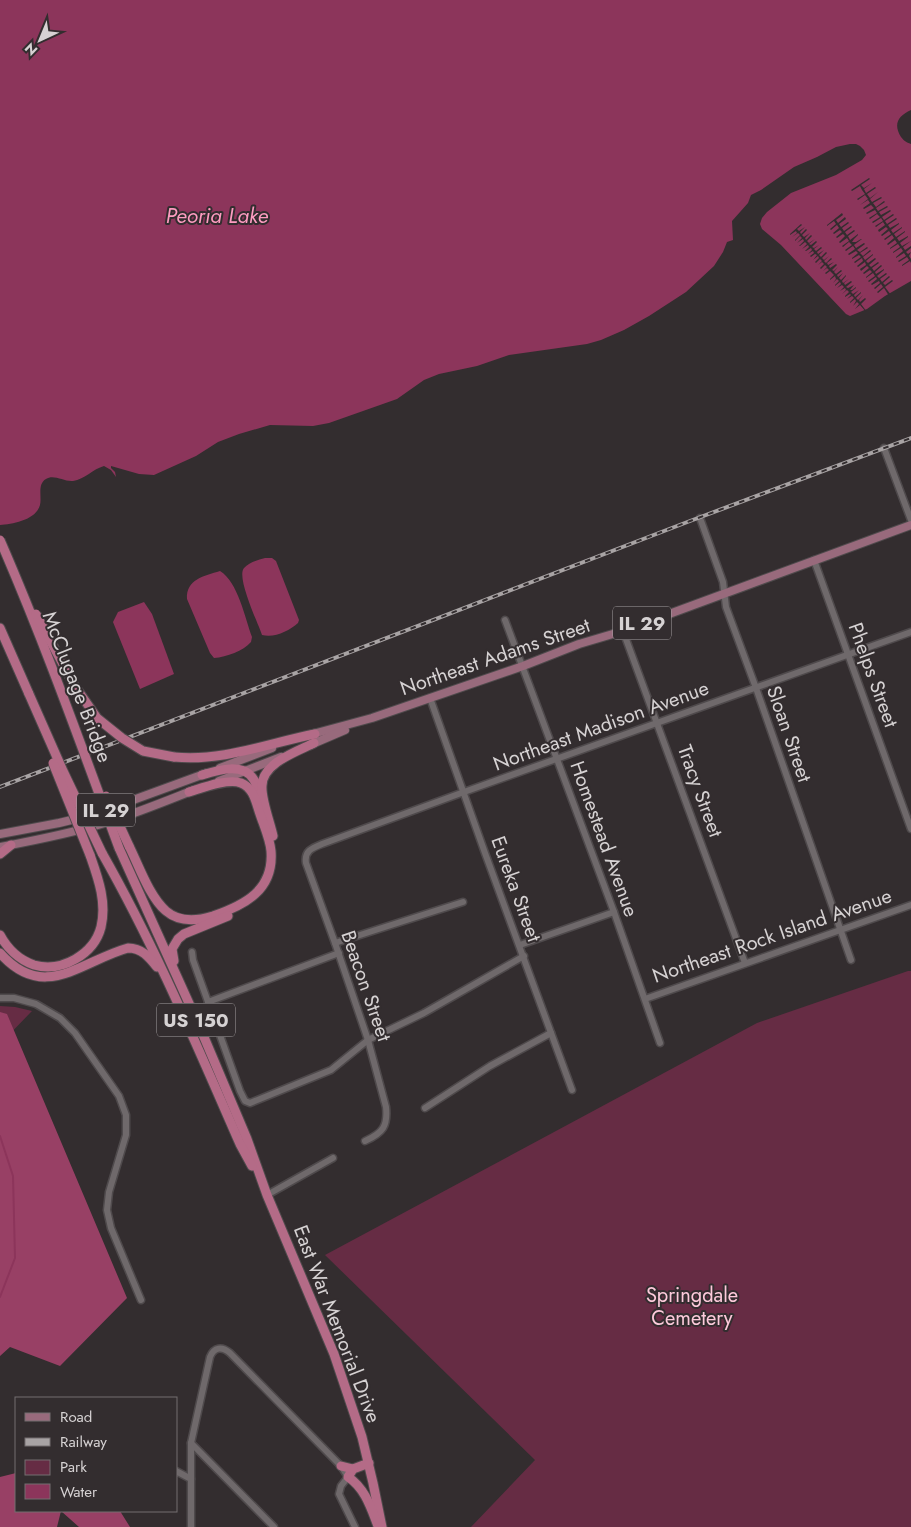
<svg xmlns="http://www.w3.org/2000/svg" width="911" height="1527" viewBox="0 0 911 1527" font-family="Jost,sans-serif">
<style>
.green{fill:#662c44}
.forest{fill:#984065}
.water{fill:#8c355b}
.pier{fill:#332d2f}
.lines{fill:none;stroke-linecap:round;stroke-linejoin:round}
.stream{stroke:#8c355b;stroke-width:2}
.minor-casing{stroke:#4f4a4c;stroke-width:9}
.major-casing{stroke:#4f4a4c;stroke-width:10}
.highway-casing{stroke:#4f4a4c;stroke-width:11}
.minor{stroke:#6f696b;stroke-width:6}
.major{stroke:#986a7c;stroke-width:8}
.highway{stroke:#b46b87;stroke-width:9}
.rail-casing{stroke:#a8a3a4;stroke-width:4}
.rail{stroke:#332d2f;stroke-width:2;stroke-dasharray:5.5;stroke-linecap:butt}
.highway-bridge-casing{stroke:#4f4a4c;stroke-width:11;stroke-linecap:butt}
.highway-bridge{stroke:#b46b87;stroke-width:9}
.labels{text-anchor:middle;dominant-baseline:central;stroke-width:4;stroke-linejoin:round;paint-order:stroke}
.shield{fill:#332d2f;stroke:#a5a0a2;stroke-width:1}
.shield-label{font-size:19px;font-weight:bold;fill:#d6d2d3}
.street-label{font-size:20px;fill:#d6d2d3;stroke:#332d2f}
.park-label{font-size:20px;fill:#fdcadb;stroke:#332d2f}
.water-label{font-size:21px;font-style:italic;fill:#fe9cc1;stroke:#332d2f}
</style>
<rect width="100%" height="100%" fill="#332d2f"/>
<g class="green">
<polygon points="908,971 911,971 911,1527 471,1527 535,1460 325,1255 757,1023"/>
<polygon points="0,1006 15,1007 32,1011 0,1044"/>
</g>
<g class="forest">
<polygon points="0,1012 7,1014 127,1298 60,1366 10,1347 0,1356"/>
<polygon points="16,1473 16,1511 120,1511 130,1527 79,1527 61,1511 57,1527 0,1527 0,1477"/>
</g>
<g class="water">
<path d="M 0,0 L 911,0 L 911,110 C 898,116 893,124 901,137 C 904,141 906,142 911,144 L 911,281 L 885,296 L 867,309 L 850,316 L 846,314 L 781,245 L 762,229 L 760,224 L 762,218 L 767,212 L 791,193 L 836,175 L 862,160 L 866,155 L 864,150 L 860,146 L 856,144 L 850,144 L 836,147 L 817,157 L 794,167 L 761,190 L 751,195 L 748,203 L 732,221 L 733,240 L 727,242 L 723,252 L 714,266 L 686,292 L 649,316 L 624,330 L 601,340 L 587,344 L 509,355 L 477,366 L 439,374 L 424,380 L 397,399 L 329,423 L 313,426 L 270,425 L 239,434 L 218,442 L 196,456 L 154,475 L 139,474 L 111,466 L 111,468 L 115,472 L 116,477 L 111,470 L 104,466 C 93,469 85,479 73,481 C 64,482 54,474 46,479 C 37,484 42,497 40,505 C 36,520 13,524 0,525 Z"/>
<path d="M 265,558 L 272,558 L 276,561 L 299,620 L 298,623 C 289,631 275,638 262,635 C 258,623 236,577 244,568 C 249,562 258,560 265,558 Z"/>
<path d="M 220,571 C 238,582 245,618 252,637 L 251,642 C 243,651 227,657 214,658 L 210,653 L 187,599 C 186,579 204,576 220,571 Z"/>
<polygon points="144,602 152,614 174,674 140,689 113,622 118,612"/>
</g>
<g class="pier">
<polygon points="869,178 870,179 861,185 864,188 872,183 864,189 866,193 875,187 876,188 867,194 870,198 878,192 870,199 872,202 881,197 882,198 873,203 876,207 884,201 885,202 876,208 878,211 887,206 888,207 879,212 881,215 890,210 891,211 882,217 884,220 893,214 894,215 885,221 887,224 896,218 897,219 888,225 890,228 899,223 899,224 891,230 893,233 902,227 902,228 894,234 896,237 905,231 905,232 897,238 899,241 908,236 908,237 900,243 902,246 911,241 903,247 905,250 911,246 911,248 906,252 908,254 911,252 909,256 911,259 911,263 910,261 902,266 902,265 909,260 907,257 899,262 898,261 906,256 904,253 896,258 896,257 903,251 901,248 893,253 893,252 900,247 898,244 890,249 890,248 897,243 895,240 888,245 887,244 894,238 892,235 885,240 884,239 891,234 889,231 882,236 881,235 888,229 886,227 879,232 878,230 885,225 883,222 876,227 875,226 883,221 881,218 873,223 872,222 880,217 877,214 870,219 869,218 877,213 875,210 867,214 866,213 874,208 871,205 864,209 863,208 870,203 868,200 860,205 868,199 865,195 858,200 857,199 865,194 862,190 854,195 862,190 860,186 852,191 851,190"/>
<polygon points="842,213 843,215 836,220 838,223 845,217 846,219 839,224 841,227 848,222 849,223 842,228 844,231 851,226 852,227 845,232 847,235 854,230 855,231 848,236 850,240 858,234 858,235 854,239 852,242 856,242 861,239 862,239 854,245 856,248 864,243 865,244 857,250 860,252 867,247 868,248 860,253 863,256 870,250 871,251 863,257 865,260 873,254 873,255 866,261 868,263 875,258 876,259 869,265 871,267 878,262 879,263 872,268 874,271 881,265 882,266 875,272 876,274 884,269 884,270 877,276 879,278 886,273 887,274 880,279 882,282 889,276 890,277 883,283 885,285 892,280 893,281 885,287 891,295 889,296 884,288 878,293 877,292 883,287 881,284 875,289 874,288 880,283 879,281 872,285 871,284 877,279 876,277 869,282 868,281 875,276 873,273 866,278 866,277 872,272 870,270 864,274 863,273 869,268 867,266 861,271 860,269 866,265 865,262 858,267 857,266 863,261 862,258 855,263 854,262 861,257 859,255 852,259 852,258 858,253 856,251 849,255 848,254 855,249 853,246 846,251 845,250 852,245 849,242 843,247 842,246 849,241 847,238 840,243 839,242 845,236 843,234 837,238 836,237 842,232 840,230 834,234 833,233 839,228 837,225 831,230 830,229 836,224 834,221 827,226 827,225"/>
<polygon points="801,224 802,225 797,229 799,231 805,227 800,232 801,234 806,229 807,230 802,235 804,237 810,233 805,238 806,240 811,235 812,236 807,241 809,243 815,239 809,244 811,245 816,241 817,242 812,247 814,248 819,245 814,249 816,251 821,247 822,248 817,252 818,254 824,250 819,255 821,257 826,252 827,253 822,258 824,260 829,256 824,261 826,263 831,258 832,259 827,263 828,265 834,262 829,266 830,268 836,264 837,265 832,270 834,271 838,267 834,272 836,274 841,270 842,271 837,275 838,277 843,273 839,278 841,280 846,275 846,276 842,281 843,283 849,279 844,283 845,285 851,281 852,282 846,287 848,288 854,285 850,290 852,290 856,287 856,288 851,292 853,294 859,290 854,295 855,297 861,292 861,293 856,298 858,300 863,295 859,300 860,302 865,298 866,299 861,304 867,312 866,312 860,305 855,309 859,304 857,302 853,306 856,301 855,299 850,303 850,302 854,298 852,296 847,299 851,295 850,294 845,297 845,296 849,292 847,290 842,294 846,290 845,288 840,291 844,287 842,285 837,288 841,284 840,282 835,286 835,285 839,281 837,279 833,283 836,279 835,276 830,280 830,279 834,275 832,273 827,276 832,273 830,271 826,274 825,273 829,270 827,268 823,271 827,267 825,265 821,269 820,268 824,264 822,262 818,265 822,261 820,259 816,263 815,262 819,258 818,256 813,260 817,255 815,254 811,257 810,256 814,253 813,251 808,254 812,250 811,248 806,251 805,251 809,247 808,245 802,249 807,244 805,242 800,246 799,246 804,241 803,239 797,243 802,238 800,236 795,241 795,240 800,235 798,233 792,237 797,233 796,231 790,235 790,234"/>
</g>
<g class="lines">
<polyline class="stream" points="0,1136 13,1176 15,1258 0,1297"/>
<defs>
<g id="minor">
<polyline points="884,448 911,520"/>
<polyline points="700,518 723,582 726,607 756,688 851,960"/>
<polyline points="814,560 911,829"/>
<polyline points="505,620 614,912 660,1043"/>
<polyline points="623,631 745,963"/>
<polyline points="430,698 485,853 572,1090"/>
<polyline points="335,943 463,902"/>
<polyline points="520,945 614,912"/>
<polyline points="192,952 193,960 240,1091 245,1101 250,1103 331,1070 368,1040 424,1013 524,956"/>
<polyline points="0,998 14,998 36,1004 60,1018 75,1033 119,1096 126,1115 126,1135 109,1192 107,1210 111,1228 141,1300"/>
<polyline points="645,999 911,905"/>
<polyline points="208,1002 339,953"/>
<polyline points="425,1108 490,1066 551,1033"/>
<path d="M 365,1141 C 383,1133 388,1126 386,1107 L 368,1040 L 335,943 L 306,863 C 304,851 312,848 322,844 L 464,792 L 911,632"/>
<polyline points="267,1195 333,1158"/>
<polyline points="191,1443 274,1527"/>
<polyline points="176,1471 191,1479"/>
<path d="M 191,1527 L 191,1443 L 210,1357 C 214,1347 222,1346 230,1353 L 341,1466 L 348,1477 L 341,1486 L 339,1494 L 355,1527"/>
</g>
<g id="major">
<polyline points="309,735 372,718 523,666 579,644 623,631 911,525"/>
<polyline points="310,745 345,730"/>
<polyline points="220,768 272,748"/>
<polyline points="219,781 281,757"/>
<polyline points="0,834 59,823 92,815 207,773"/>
<path d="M 0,847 C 37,840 73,833 108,822 C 137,813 166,801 194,790"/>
</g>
<g id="highway">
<polyline points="0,628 29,694"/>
<path d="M 174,757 C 222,762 269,743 315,734"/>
<path d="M 202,775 C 218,770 244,762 254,780 C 258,787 260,796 263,804"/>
<path d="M 273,836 C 270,822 261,799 262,786 C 262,763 298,751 314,743"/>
<path d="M 129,846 C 139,866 149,896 166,911 C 180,923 197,921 213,916 C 245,905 274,890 271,851 C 270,839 264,826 260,814 C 256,803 254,788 241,783 C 228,778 202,788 189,792"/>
<polyline points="119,848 201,1030 247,1139 267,1195 334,1354 362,1437 373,1483 382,1527"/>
<path d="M 102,853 C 155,946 197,1046 240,1144 L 252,1166"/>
<polyline points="0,854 11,845"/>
<path d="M 0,935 C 7,948 19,960 34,965 C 62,973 94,954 101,927 C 107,902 98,878 90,855"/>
<path d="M 0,953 C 44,1003 81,961 128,948 C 142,948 149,957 157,967"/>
<polyline points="174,961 172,949 178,939 184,934 228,916"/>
<path d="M 369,1463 L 353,1469 L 348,1477 C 365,1488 371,1508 378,1526"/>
<polyline points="341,1466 353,1469"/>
</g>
</defs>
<use href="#minor" class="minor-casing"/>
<use href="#major" class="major-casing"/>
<use href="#highway" class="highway-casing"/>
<use href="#minor" class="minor"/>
<use href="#major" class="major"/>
<use href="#highway" class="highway"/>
<defs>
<polyline id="rail" points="0,787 690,521 911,438"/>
</defs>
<use href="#rail" class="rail-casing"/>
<use href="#rail" class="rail"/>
<defs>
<g id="highway-bridge">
<path d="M 0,540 C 44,641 81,745 119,848"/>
<polyline points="36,614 74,685 97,718 122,738 143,751 174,757"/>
<polyline points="29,694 63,771 102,853"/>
<polyline points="53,763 90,855"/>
<polyline points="106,796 129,846"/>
</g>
</defs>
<use href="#highway-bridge" class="highway-bridge-casing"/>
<use href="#highway-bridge" class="highway-bridge"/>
</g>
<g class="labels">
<g class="shield">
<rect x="613" y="606.5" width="58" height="33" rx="4"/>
<rect x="77" y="793.5" width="58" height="33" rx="4"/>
<rect x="157" y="1003.5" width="78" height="33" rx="4"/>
</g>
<g class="shield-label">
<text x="642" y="623">IL 29</text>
<text x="106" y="810">IL 29</text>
<text x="196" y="1020">US 150</text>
</g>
<g class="street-label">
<text transform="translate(495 657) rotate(-19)">Northeast Adams Street</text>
<text transform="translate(873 675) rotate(70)">Phelps Street</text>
<text transform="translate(77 687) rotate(69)">McClugage Bridge</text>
<text transform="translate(601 726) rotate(-20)">Northeast Madison Avenue</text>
<text transform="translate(789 734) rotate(71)">Sloan Street</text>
<text transform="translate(700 791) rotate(70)">Tracy Street</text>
<text transform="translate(604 839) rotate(70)">Homestead Avenue</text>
<text transform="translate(516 889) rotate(70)">Eureka Street</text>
<text transform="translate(772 936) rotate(-19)">Northeast Rock Island Avenue</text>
<text transform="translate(366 986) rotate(71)">Beacon Street</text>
<text transform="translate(337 1324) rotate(69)">East War Memorial Drive</text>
</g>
<g class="park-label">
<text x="692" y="1295">Springdale<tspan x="692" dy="23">Cemetery</tspan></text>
</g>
<g class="water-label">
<text x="217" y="216">Peoria Lake</text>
</g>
</g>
<rect x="15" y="1397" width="162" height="115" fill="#332d2f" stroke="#746f71"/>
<rect x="25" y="1413" width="25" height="8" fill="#986a7c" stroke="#746f71"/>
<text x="60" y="1422" font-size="15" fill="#d6d2d3">Road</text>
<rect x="25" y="1438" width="25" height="8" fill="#a8a3a4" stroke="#746f71"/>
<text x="60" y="1447" font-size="15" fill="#d6d2d3">Railway</text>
<rect x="25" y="1460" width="25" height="15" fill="#662c44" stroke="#746f71"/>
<text x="60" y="1472" font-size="15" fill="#d6d2d3">Park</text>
<rect x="25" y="1484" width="25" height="15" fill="#8c355b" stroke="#746f71"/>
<text x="60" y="1497" font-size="15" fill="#d6d2d3">Water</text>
<g transform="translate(40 40) rotate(224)" stroke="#332d2f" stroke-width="4" paint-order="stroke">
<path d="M0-4L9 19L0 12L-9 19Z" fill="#d6d2d3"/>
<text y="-8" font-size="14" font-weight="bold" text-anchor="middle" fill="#d6d2d3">N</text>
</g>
</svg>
